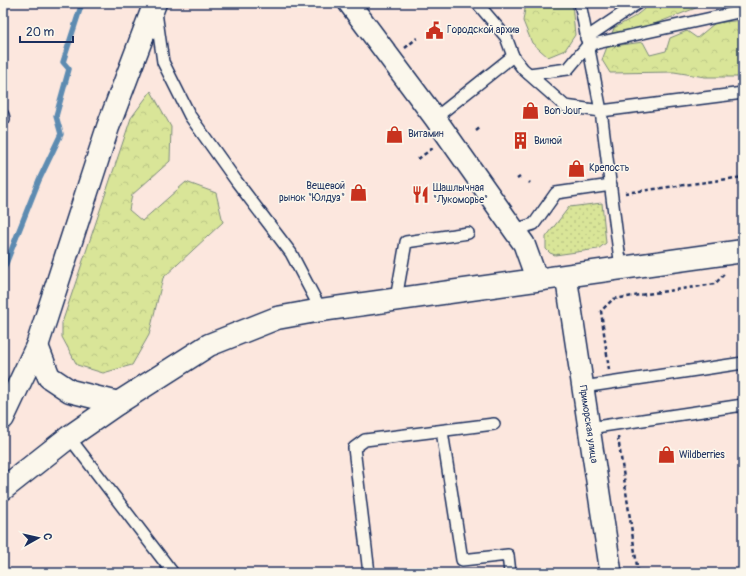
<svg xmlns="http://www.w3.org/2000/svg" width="746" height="576" viewBox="0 0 746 576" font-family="Pangolin,sans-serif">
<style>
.grass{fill:url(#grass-dots);stroke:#7a8a7b}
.forest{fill:url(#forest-crowns);stroke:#7a8a7b}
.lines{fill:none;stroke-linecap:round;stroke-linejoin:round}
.stream{stroke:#5d8bb1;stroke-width:5.5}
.service-casing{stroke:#1b2f5e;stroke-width:14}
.minor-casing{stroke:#1b2f5e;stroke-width:24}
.tertiary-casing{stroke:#1b2f5e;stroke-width:25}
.secondary-casing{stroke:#1b2f5e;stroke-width:25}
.path{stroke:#1b2f5e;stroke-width:2.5;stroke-dasharray:4 3;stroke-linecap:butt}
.service{stroke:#fbf7ec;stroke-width:11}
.minor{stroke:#fbf7ec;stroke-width:21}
.tertiary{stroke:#fbf7ec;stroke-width:22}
.secondary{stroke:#fbf7ec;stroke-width:22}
.labels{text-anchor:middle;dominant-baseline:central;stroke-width:3;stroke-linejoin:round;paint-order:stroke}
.poi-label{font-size:10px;fill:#1b2f5e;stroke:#fbf7ec;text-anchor:start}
.street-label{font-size:10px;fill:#1b2f5e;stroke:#fbf7ec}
</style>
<defs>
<pattern id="grass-dots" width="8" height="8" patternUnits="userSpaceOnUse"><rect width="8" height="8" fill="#d9e598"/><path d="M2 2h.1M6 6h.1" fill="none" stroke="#bac585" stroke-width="1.8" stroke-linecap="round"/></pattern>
<pattern id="forest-crowns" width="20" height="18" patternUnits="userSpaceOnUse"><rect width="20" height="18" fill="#d9e598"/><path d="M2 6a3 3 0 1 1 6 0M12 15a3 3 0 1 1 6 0" fill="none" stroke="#bac585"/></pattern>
</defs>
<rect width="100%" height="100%" fill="#fce7de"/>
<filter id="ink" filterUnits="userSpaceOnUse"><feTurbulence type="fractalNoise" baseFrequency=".025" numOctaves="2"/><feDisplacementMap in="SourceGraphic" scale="8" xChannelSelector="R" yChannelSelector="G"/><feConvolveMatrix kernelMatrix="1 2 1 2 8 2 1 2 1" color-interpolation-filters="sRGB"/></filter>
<g filter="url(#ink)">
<polygon class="grass" points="602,203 606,243 598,249 555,255 550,253 546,249 546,237 569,207"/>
<g class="forest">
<polygon points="526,3 572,3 575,35 565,50 548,57 532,43 523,21"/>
<polygon points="652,3 727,3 728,8 701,6 657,23 610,38 614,28 634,17"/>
<polygon points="743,20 743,77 705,77 674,72 610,73 602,60 607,47 643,42 650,55 666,51 670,38 687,31 697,38 715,23"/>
<polygon points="151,91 171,127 170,161 132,195 129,210 142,221 186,182 216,193 223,222 163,278 149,335 132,365 103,373 77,365 62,337 62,323 131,118"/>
</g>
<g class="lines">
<polyline class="stream" points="3,271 39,180 61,134 56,116 69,69 63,62 82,3"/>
<defs>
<g id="service">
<polyline points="477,3 506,37 513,56 523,69 565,106 601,111 580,3"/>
<polyline points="156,12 163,62 190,116 237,182 291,253 321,310"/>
<polyline points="586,38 638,3"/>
<polyline points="529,74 568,69 588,45 743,11"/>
<polyline points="3,115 4,119"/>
<polyline points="435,118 513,56"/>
<polyline points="514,230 534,224 556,193 611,185"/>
<polyline points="621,268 601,111 743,93"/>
<polyline points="396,299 406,242 468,233"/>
<polyline points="583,387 743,363"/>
<polyline points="589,428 743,405"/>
<polyline points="442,431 462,560 508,555 510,573"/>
<polyline points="69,437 173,573"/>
<polyline points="369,573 354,448 365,440 494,424"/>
</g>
<g id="minor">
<polyline points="349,3 435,118 514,230 524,244 537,280"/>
<path id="s1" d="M 566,276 L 611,573"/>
</g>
<g id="tertiary">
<polyline points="37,346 49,377 70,391 118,403"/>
<polyline points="3,418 37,346 108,127 155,3"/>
</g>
<polyline id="secondary" points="3,489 69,437 118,403 209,345 277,318 321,310 743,251"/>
</defs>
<use href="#service" class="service-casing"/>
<use href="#minor" class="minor-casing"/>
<use href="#tertiary" class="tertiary-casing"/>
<use href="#secondary" class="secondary-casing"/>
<g class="path">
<polyline points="405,48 417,38"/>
<polyline points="476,131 481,127"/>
<polyline points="418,159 433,148"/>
<polyline points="517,179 520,177"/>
<polyline points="529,182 530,183"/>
<polyline points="625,193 743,177"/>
<polyline points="609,370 601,311 613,299 715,284 725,273"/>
<polyline points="618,437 638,573"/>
</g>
<use href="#service" class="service"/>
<use href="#minor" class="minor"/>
<use href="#tertiary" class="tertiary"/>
<use href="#secondary" class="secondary"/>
</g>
</g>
<defs>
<symbol id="civic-bare" viewBox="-9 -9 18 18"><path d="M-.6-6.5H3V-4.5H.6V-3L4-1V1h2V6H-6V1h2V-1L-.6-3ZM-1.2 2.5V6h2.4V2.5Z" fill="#c8321e" stroke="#fbf7ec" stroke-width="2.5" paint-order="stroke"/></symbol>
<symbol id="shop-bare" viewBox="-9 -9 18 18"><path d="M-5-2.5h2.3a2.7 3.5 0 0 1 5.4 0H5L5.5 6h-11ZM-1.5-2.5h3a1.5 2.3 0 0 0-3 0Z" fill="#c8321e" stroke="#fbf7ec" stroke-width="2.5" paint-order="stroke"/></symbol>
<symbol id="building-bare" viewBox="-9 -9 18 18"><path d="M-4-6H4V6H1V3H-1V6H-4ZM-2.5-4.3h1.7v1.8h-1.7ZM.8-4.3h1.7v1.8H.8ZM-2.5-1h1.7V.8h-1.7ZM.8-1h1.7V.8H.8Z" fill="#c8321e" stroke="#fbf7ec" stroke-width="2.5" paint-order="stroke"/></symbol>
<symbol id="restaurant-bare" viewBox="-9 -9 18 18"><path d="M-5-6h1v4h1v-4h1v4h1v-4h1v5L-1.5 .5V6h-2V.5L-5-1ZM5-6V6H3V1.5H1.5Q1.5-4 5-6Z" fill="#c8321e" stroke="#fbf7ec" stroke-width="2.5" paint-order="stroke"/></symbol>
</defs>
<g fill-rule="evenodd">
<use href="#civic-bare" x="422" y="18" width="25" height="25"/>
<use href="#shop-bare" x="518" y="98" width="25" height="25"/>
<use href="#shop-bare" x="382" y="122" width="25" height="25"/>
<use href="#building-bare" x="508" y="128" width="25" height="25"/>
<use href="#shop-bare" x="564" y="156" width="25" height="25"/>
<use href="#shop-bare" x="346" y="180" width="25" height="25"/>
<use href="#restaurant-bare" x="408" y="182" width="25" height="25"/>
<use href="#shop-bare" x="654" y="442" width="25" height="25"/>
</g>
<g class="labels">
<g class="poi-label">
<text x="447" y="30">Городской архив</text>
<text x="544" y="111">Bon Jour</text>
<text x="408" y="134">Витамин</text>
<text x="534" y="141">Вилюй</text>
<text x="589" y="168">Крепость</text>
<text x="345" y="186" text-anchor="end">Вещевой<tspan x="345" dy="12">рынок "Юлдуз"</tspan></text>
<text x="433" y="188">Шашлычная<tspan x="433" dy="12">"Лукоморье"</tspan></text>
<text x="679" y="455">Wildberries</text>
</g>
<g class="street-label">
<text stroke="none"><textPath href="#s1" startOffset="150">Приморская улица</textPath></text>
</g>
</g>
<rect width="746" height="576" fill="none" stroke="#fbf7ec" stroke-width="16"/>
<rect x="8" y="8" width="730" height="560" fill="none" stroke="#1b2f5e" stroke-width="1.5" filter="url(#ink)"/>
<g transform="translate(38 538) rotate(82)" stroke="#fbf7ec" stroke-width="3" paint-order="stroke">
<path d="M0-3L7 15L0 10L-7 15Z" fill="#1b2f5e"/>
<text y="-6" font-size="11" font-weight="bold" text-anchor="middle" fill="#1b2f5e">С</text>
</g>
<path d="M20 36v6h53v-6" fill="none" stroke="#1b2f5e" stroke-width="2"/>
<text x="26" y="36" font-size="12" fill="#1b2f5e" stroke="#fbf7ec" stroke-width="3" paint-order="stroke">20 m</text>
</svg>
